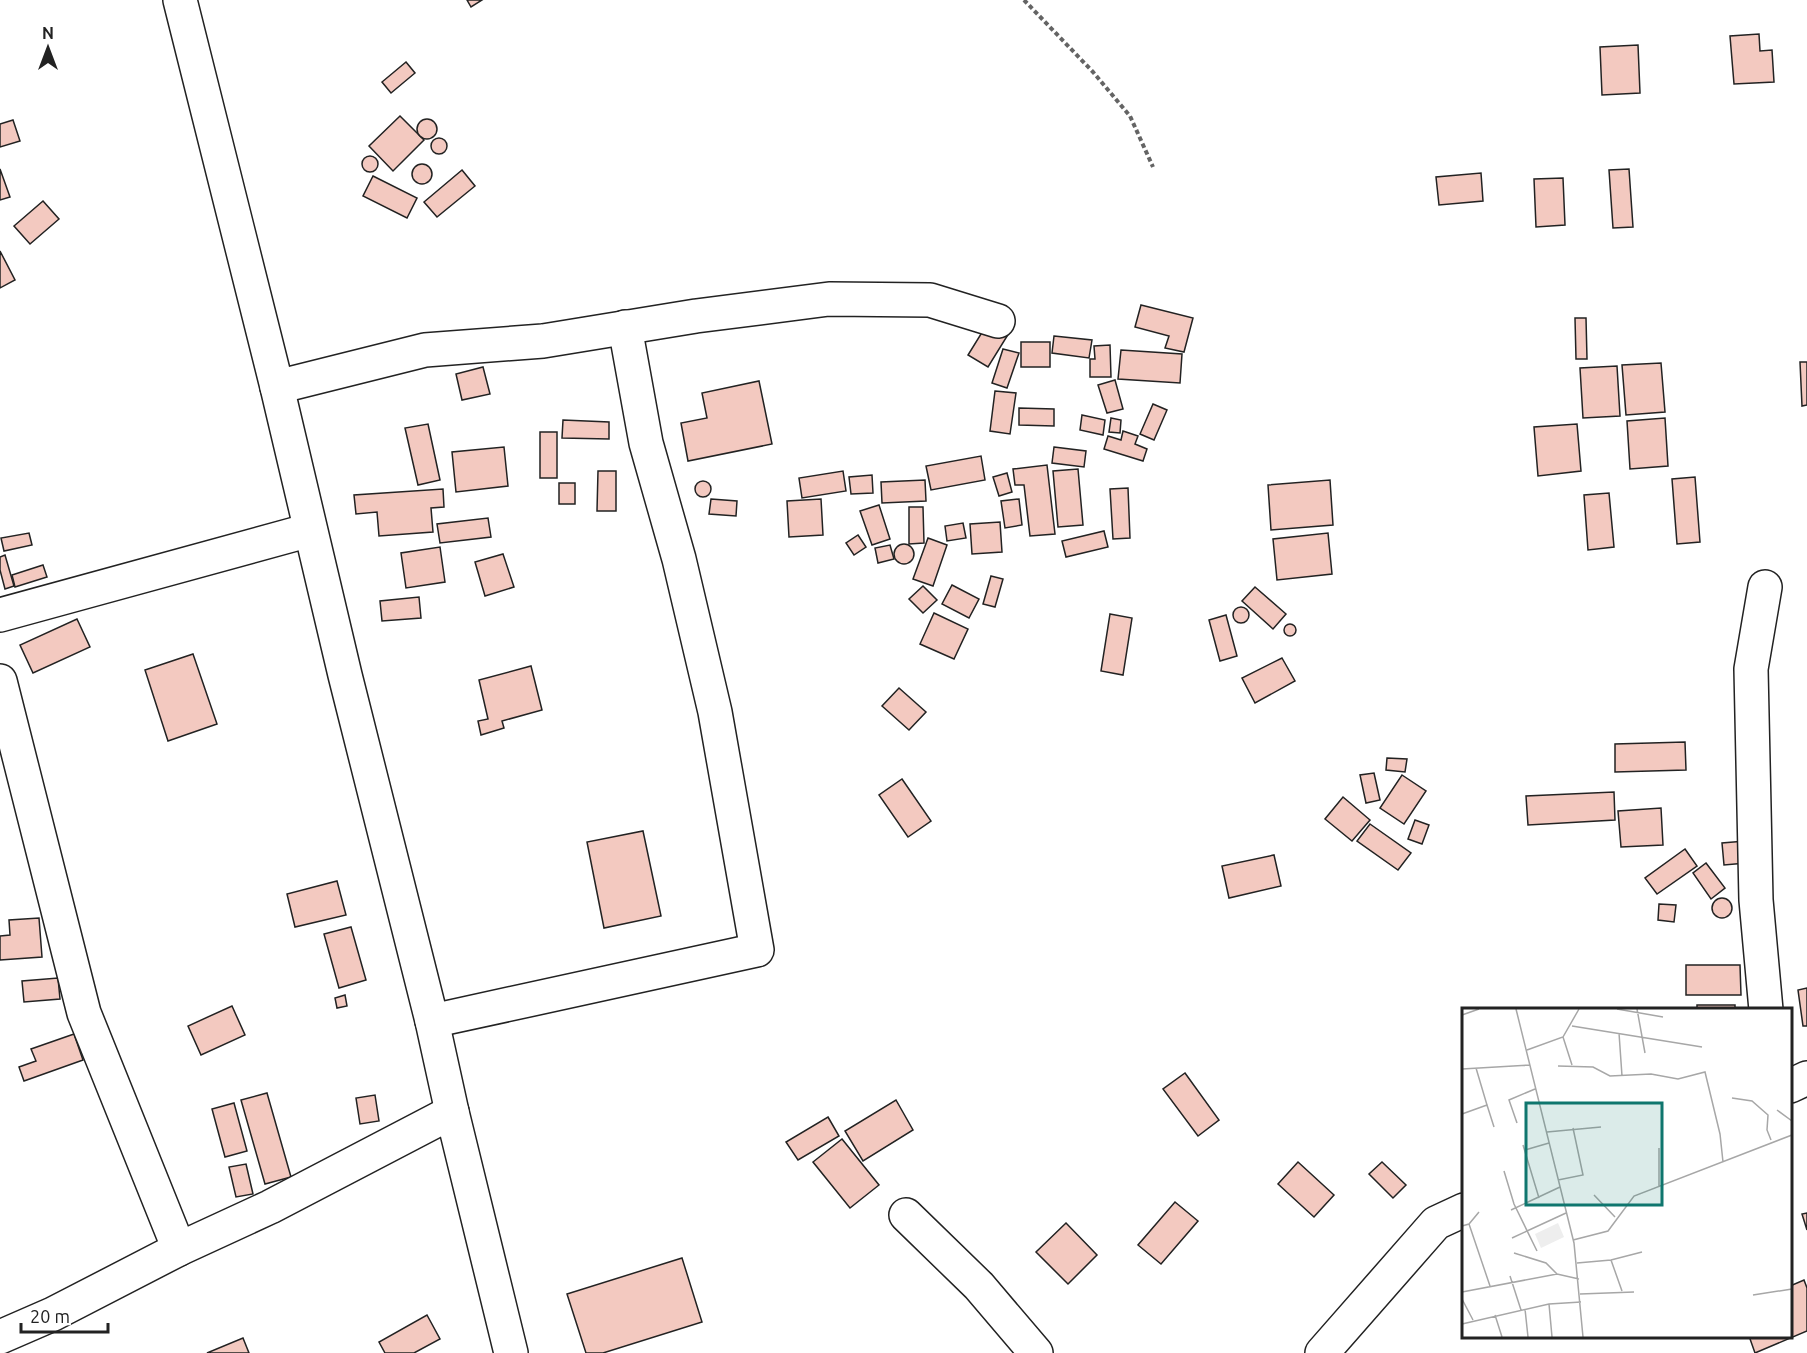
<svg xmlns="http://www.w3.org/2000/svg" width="1807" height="1353" viewBox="0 0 1807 1353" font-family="Ubuntu,sans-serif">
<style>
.building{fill:#f3c9c0;stroke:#222;stroke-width:1.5}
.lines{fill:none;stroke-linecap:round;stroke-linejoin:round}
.minor-casing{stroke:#222;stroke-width:36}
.path{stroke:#646464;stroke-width:4;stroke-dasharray:4.5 3;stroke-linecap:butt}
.minor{stroke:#fff;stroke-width:33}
.inset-road{fill:none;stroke:#a7a7a7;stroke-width:1.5}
.view{fill:#0f766e;fill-opacity:0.15;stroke:#0f766e;stroke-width:3}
.inset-edge{fill:none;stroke:#222;stroke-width:3}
</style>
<rect width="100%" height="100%" fill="#fff"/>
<g class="building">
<polygon points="467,0 482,0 471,7"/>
<polygon points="1759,34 1760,51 1772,50 1774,82 1734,84 1730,36"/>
<polygon points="1638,45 1640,93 1602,95 1600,47"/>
<polygon points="406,62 415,73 391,93 382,82"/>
<polygon points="400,116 424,140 393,171 369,146"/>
<circle cx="427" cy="129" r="10"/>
<polygon points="13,120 20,141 0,147 0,124"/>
<circle cx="439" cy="146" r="8"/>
<circle cx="370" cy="164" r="8"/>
<circle cx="422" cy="174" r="10"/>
<polygon points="0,169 10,197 0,200"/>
<polygon points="1629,169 1633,227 1613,228 1609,170"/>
<polygon points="462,170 475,186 437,217 424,202"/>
<polygon points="1481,173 1483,201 1439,205 1436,177"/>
<polygon points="373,176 417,198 407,218 363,196"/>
<polygon points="1563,178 1565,225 1536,227 1534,179"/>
<polygon points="43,201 59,219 30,244 14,226"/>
<polygon points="0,251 15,280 0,288"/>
<polygon points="1141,305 1193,318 1184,352 1165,348 1169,336 1135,327"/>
<polygon points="1575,318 1586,318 1587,359 1576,359"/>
<polygon points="989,321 1009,333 988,367 968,355"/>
<polygon points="1054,336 1092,340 1089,358 1052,353"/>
<rect x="1021" y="342" width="29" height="25"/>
<polygon points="1110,345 1111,377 1090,377 1090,359 1095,359 1094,346"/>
<polygon points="1003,349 1019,353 1007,388 992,383"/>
<polygon points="1121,350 1182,354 1180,383 1118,379"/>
<polygon points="1800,362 1807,362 1807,405 1802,406"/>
<polygon points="1661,363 1665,412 1626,415 1622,365"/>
<polygon points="1617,366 1620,416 1583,418 1580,368"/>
<polygon points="483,367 490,394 462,400 456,374"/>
<polygon points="1115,380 1123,409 1107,413 1098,385"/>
<polygon points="759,381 772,444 688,461 681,423 707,418 702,393"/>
<polygon points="995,391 1016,393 1010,434 990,431"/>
<polygon points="1153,404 1167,410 1154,440 1140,434"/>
<polygon points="1019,408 1054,409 1054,426 1019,425"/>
<polygon points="1082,415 1105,420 1103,435 1080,430"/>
<polygon points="1111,418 1121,420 1120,433 1109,432"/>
<polygon points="1665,418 1668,466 1630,469 1627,421"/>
<polygon points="563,420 609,422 609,439 562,438"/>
<polygon points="428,424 440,480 418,485 405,428"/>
<polygon points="1577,424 1581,471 1538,476 1534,427"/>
<polygon points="1123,431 1138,436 1135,444 1147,449 1143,461 1104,449 1108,436 1121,440"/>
<rect x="540" y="432" width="17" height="46"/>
<polygon points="504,447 508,486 456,492 452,452"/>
<polygon points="1054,447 1086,451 1084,467 1052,463"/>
<polygon points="981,456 985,480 931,490 926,466"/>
<polygon points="1047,465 1055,534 1030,536 1024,485 1015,485 1013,469"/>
<polygon points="1078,469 1083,525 1058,527 1053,471"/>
<polygon points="598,471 616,471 616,511 597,511"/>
<polygon points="843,471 846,491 802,498 799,478"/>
<polygon points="1007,473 1012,492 999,496 993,477"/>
<polygon points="872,475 873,493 851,494 849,477"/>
<polygon points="1695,477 1700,542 1677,544 1672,479"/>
<polygon points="925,480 926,501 882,503 881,482"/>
<polygon points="1330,480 1333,525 1271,530 1268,485"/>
<circle cx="703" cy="489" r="8"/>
<rect x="559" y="483" width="16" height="21"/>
<polygon points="1128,488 1130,538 1113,539 1110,489"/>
<polygon points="443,489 444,507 431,508 433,532 379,536 377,512 356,514 354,495"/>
<polygon points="1609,493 1614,547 1588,550 1584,495"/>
<polygon points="711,499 737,501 736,516 709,514"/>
<polygon points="821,499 823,535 789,537 787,501"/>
<polygon points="1019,499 1022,525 1005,528 1001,501"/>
<polygon points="879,505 890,539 872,545 860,511"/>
<polygon points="909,507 923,507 924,543 909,544"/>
<polygon points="488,518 491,537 440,543 437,524"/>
<polygon points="1000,522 1002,552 972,554 970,524"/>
<polygon points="963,523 966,538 947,541 945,526"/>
<polygon points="1104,531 1108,547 1066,557 1062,541"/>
<polygon points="29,533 32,545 4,551 1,538"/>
<polygon points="1328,533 1332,574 1277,580 1273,539"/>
<polygon points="858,535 866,547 854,555 846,543"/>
<polygon points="928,538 947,545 933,586 913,579"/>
<circle cx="904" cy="554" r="10"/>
<polygon points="890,545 894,559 878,563 875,548"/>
<polygon points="440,547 445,582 406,588 401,553"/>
<polygon points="503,554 514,587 485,596 475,562"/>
<polygon points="5,555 14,586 5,589 0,570 0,557"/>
<polygon points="43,565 47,577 15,587 12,575"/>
<polygon points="991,576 1003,579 995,607 983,604"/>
<polygon points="952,585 979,599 969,618 942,604"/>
<polygon points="923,586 937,600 923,613 909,599"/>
<polygon points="1255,587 1286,614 1273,629 1242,601"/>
<polygon points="419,597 421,618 382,621 380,601"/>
<circle cx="1241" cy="615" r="8"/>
<polygon points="934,613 968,629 954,659 920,644"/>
<polygon points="1110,614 1132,618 1123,675 1101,671"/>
<polygon points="1226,615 1237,656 1220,661 1209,620"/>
<polygon points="77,619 90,647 33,673 20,645"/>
<circle cx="1290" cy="630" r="6"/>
<polygon points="193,654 217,724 168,741 145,670"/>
<polygon points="1282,658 1295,681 1255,703 1242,678"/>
<polygon points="531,666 542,710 502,721 504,728 481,735 478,721 488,719 479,680"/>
<polygon points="899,688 926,712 909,730 882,706"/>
<polygon points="1685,742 1686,770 1615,772 1615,744"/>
<polygon points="1387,758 1407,759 1405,772 1386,770"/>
<polygon points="1374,773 1380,800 1366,803 1360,775"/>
<polygon points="1402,775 1426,791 1404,824 1380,808"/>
<polygon points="902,779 931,821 908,837 879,795"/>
<polygon points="1614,792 1615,820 1528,825 1526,796"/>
<polygon points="1343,797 1370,820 1352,841 1325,819"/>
<polygon points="1661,808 1663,845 1621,847 1618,811"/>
<polygon points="1415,820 1429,825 1422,844 1408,839"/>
<polygon points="1370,824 1411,853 1398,870 1357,841"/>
<polygon points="643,831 661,916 604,928 587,842"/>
<polygon points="1745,841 1746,863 1724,865 1722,843"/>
<polygon points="1685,849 1697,866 1657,894 1645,878"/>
<polygon points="1274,855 1281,886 1229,898 1222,866"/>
<polygon points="1706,863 1725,888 1711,899 1693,873"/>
<polygon points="337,881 346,915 295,927 287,894"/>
<circle cx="1722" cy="908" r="10"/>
<polygon points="1659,904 1676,905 1674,922 1658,920"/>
<polygon points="39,918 42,957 0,960 0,936 10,935 9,920"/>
<polygon points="351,927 366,980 339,988 324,934"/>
<polygon points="1686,965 1740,965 1741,995 1686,995"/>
<polygon points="58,978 60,999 24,1002 22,981"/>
<polygon points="1807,988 1807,1026 1803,1026 1798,990"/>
<polygon points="345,995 347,1006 337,1008 335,998"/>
<rect x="1697" y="1005" width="38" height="5"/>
<polygon points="232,1006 245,1035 201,1055 188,1026"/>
<polygon points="74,1034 83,1060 24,1081 19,1067 36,1061 31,1049"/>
<polygon points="1185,1073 1219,1120 1198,1136 1163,1089"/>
<polygon points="267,1093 291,1177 265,1184 241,1100"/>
<polygon points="375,1095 379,1121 360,1124 356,1098"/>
<polygon points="896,1100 913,1130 863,1161 845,1131"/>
<polygon points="234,1103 247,1151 225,1157 212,1109"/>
<polygon points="828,1117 839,1136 798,1160 786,1142"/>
<polygon points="842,1139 879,1185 850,1208 813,1162"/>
<polygon points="1298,1162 1334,1195 1314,1217 1278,1184"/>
<polygon points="1382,1162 1406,1185 1393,1198 1369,1174"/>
<polygon points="246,1164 253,1194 236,1197 229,1167"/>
<polygon points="1175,1202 1198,1221 1161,1264 1138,1245"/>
<polygon points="1807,1213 1807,1230 1802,1214"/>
<polygon points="1066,1223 1097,1255 1068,1284 1036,1252"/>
<polygon points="682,1258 702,1322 603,1353 586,1353 567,1294"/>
<polygon points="1804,1280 1807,1288 1807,1331 1755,1353 1749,1336 1790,1336 1790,1286"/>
<polygon points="427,1315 440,1339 414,1353 385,1353 379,1342"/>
<polygon points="243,1338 249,1353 207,1353"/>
</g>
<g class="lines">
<defs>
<g id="minor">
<polyline points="180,0 277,387 345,675 432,1021 452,1112 511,1353"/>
<polyline points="277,387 425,350 543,341 696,316 829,299 930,300 998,321"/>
<polyline points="1765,587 1751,669 1756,900 1766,1010"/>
<polyline points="0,615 310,530"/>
<polyline points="0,681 84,1013 179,1249"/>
<polyline points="432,1021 757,950 715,712 679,559 646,443 625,327"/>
<polyline points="1790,1086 1807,1078"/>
<polyline points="906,1215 979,1286 1036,1353"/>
<polyline points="0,1337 53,1314 179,1249 270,1207 452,1112"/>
<polyline points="1322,1353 1436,1223 1464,1210"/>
</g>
</defs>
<use href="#minor" class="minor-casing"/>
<polyline class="path" points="1024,0 1093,72 1130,116 1153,167"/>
<use href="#minor" class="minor"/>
</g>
<g transform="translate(1462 1008)">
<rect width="330" height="330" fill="#fff"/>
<path d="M 96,215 L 102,229 L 79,240 L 73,226 Z" fill="#eee"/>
<path class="inset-road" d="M 54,1 L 112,235 L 121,329M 155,1 L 201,9M 175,1 L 183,45M 0,7 L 17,1M 110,18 L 240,39M 157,25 L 160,68M 101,29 L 110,57M 65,42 L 101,29 L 117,1M 96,58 L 131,59 L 148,68 L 189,66 L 216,71 L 243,64 L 258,126 L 261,154M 0,61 L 68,57M 270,90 L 290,93 L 306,107 L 305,122 L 309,132M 25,97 L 32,119M 315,102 L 330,113M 0,106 L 25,97 L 14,60M 55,115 L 47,92 L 73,81M 85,124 L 139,119M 61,137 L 77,190M 197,140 L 197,178M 63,142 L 87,135M 42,163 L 52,196 L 75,243M 96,172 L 121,167 L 111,120M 132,187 L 153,209M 49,202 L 98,179M 7,216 L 28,278M 0,218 L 7,216 L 17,204M 50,230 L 104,205M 111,232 L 146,223 L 172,188 L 330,127M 52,245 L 84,255 L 95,266M 149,252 L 160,283M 115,255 L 149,252 L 180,244M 48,268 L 59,302M 0,284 L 95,266 L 117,271M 118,286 L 172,284M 291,287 L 330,281M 0,291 L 11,312M 87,296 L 90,329M 63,301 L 66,329M 33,307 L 40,329M 0,316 L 87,296 L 119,294"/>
<path class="view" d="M 64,95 L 200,95 L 200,197 L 64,197 Z"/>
<rect width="330" height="330" class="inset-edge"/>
</g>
<g transform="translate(48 48)" stroke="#ffffff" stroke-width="4.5" paint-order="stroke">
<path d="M0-4.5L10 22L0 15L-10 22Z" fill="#222222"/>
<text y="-9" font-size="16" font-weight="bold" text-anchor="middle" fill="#222222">N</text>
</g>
<path d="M21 1323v9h87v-9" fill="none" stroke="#222222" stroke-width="3"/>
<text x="30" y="1323" font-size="18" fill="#222222" stroke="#ffffff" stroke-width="4.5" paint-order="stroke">20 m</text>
</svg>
